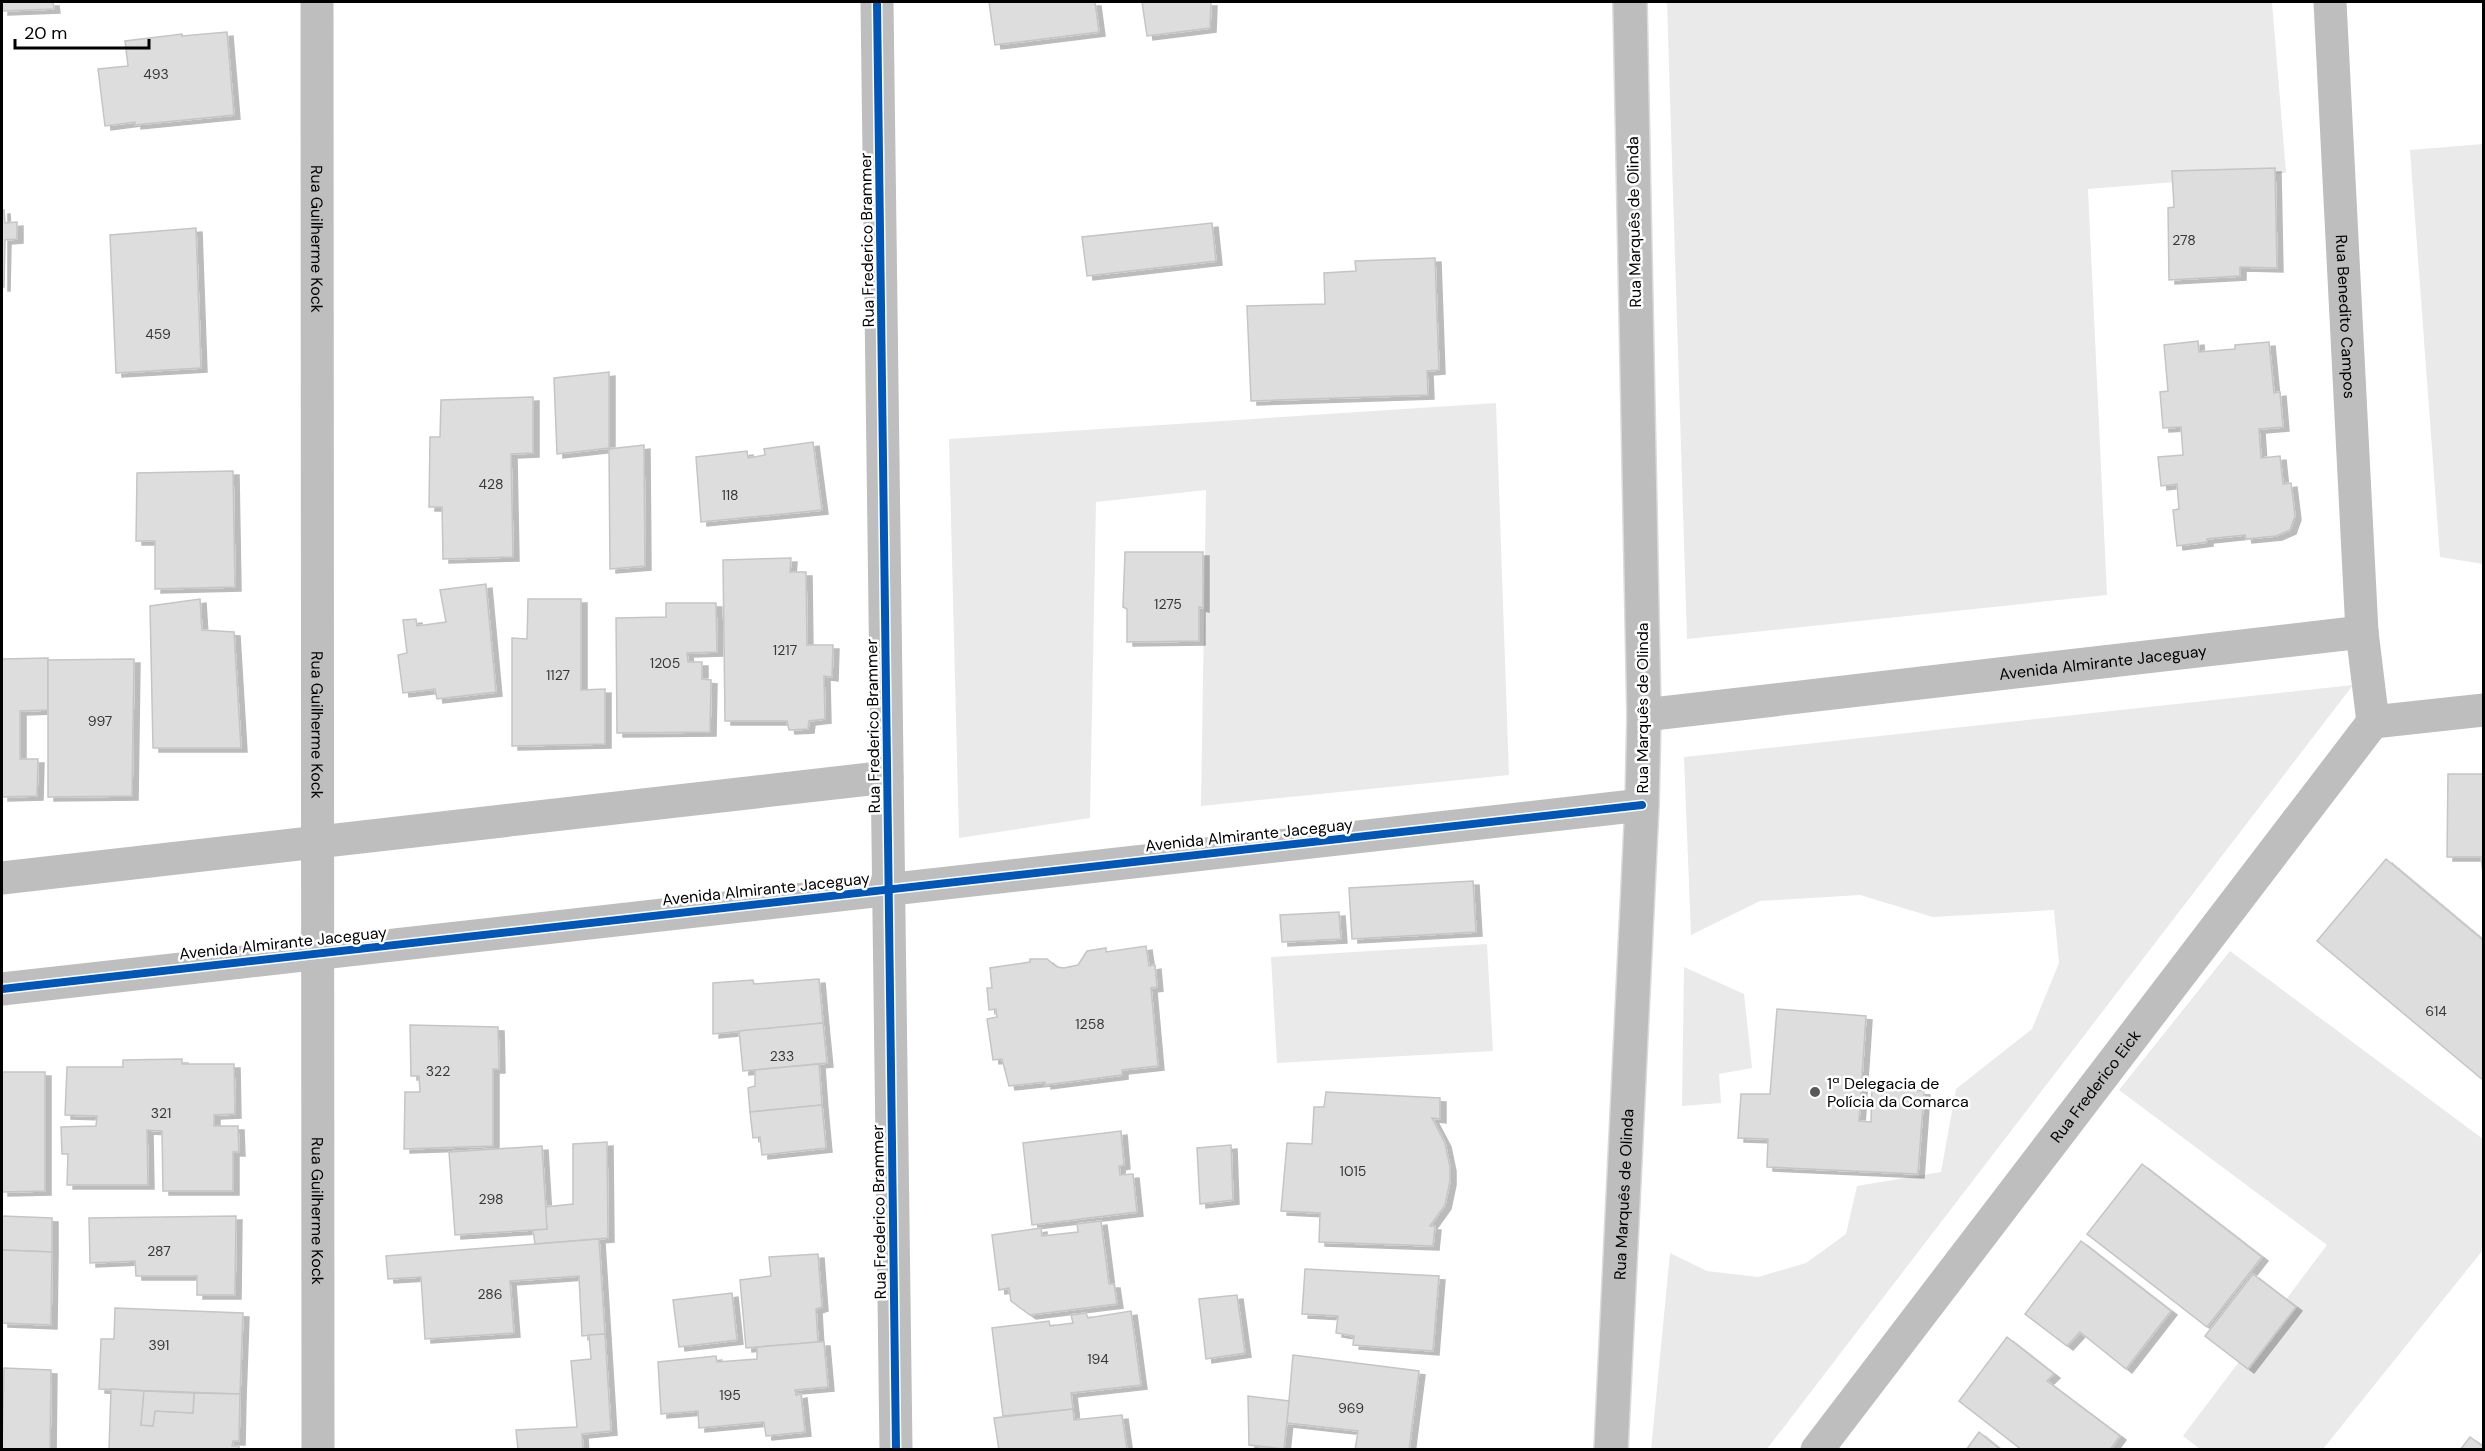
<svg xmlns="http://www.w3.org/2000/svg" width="2485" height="1451" viewBox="0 0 2485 1451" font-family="'DM Sans',sans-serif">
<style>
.green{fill:#eaeaea}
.building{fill:#ddd;stroke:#c5c5c5;stroke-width:1.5;filter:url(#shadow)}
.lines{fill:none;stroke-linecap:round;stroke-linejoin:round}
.major-casing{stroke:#dbdbdb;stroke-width:36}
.minor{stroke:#bebebe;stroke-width:33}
.major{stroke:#bdbdbd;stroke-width:33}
.cycleway-casing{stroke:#fff;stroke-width:11}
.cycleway{stroke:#0057b8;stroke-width:8}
.poi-dot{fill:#595959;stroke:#fff;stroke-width:2}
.labels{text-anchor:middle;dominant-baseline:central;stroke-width:5;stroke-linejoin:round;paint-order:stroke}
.number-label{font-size:14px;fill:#373737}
.street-label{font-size:16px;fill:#000;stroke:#fff}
.poi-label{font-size:16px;fill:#000;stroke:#fff;text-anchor:start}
</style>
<defs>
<filter id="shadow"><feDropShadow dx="6" dy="4" stdDeviation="0" flood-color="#0004"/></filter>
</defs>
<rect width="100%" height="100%" fill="#fff"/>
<g class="green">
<polygon points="1667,2 2272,2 2286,173 2088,189 2107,595 1687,639"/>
<polygon points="2483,144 2484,144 2483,564 2440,557 2410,150"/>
<polygon points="1496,403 1509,775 1201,806 1206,490 1096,502 1090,818 959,838 949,439"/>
<polygon points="2353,685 1767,1449 1651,1450 1670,1253 1707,1271 1758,1277 1806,1263 1846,1234 1857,1186 1941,1172 1956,1089 2032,1029 2059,963 2054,910 1933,917 1860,895 1760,901 1691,935 1684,757"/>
<polygon points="1487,944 1493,1051 1277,1063 1271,957"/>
<polygon points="2230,951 2483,1139 2483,1250 2323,1449 2200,1449 2183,1436 2327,1245 2119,1090"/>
<polygon points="1684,967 1744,994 1752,1068 1719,1074 1721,1103 1682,1106"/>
</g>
<g class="building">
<polygon points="2,2 53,2 54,9 2,11"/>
<polygon points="989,2 1095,2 1099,32 995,45"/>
<polygon points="1142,2 1211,2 1210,28 1147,36"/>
<polygon points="227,32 234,115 135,125 135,122 105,126 98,69 128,66 125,41 182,34 182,36"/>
<polygon points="2275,168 2277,268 2240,267 2240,276 2169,280 2168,208 2174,207 2172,171"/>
<polygon points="2,210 4,210 5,223 17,222 17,239 5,240 4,287 2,287"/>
<polygon points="1212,223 1216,261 1087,276 1082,237"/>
<polygon points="196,228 201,368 116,373 110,235"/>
<polygon points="1435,258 1439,370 1427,371 1428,395 1251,401 1247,306 1325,304 1324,273 1356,271 1355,261"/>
<polygon points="2198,341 2199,352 2235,349 2235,345 2269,342 2274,393 2280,392 2283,427 2259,429 2261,458 2280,456 2283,484 2291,483 2295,516 2290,530 2276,536 2246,539 2245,535 2207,539 2207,542 2177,546 2173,510 2179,509 2177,484 2161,486 2158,457 2183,455 2181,427 2163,428 2160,392 2168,391 2164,345"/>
<polygon points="609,372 609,448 557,454 554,378"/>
<polygon points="533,397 533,453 511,454 513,557 443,559 442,507 429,507 430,437 440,437 441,400"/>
<polygon points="813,442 822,510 701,522 696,457 747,451 748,458 765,455 764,449"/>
<polygon points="644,445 645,566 610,569 609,449"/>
<polygon points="233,471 235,587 155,589 155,541 136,541 137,473"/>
<polygon points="1125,552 1203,552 1203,608 1199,607 1199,641 1127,642 1127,609 1123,607"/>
<polygon points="791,558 790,572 806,572 807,645 833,645 832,677 824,676 825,719 809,721 808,729 789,730 787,721 725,721 723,560"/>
<polygon points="486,584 496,692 437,699 435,689 403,693 398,655 407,653 403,620 416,619 417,626 446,622 440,590"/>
<polygon points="200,599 202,630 234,632 241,748 153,748 150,606"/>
<polygon points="528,599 581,599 581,690 605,689 605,744 512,746 512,638 527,639"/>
<polygon points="666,603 716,603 717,652 687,653 688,662 702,662 702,679 711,680 710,732 617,733 616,618 666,617"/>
<polygon points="48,658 48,710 20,711 20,759 38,759 37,796 2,797 2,659"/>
<polygon points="134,659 132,796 48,797 48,660"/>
<polygon points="2448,774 2484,774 2484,883 2481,857 2447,857"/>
<polygon points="2386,859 2484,941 2484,1081 2317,941"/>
<polygon points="1473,881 1476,932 1352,939 1349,888"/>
<polygon points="1339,912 1341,939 1282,942 1280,915"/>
<polygon points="1146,946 1149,966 1155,965 1157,987 1151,988 1158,1066 1122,1070 1122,1075 1045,1085 1045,1082 1009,1086 1002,1059 993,1060 987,1019 997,1017 996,1009 989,1010 987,988 992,988 990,968 1030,962 1030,959 1047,959 1057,967 1064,968 1078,965 1087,951 1106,948 1106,952"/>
<polygon points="819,979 823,1023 713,1034 713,983 753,980 754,984"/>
<polygon points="1777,1009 1866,1016 1859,1121 1871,1122 1872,1087 1924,1091 1918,1174 1767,1167 1768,1139 1738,1138 1741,1094 1770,1094"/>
<polygon points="823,1023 827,1063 743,1071 739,1031"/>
<polygon points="410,1025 498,1027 499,1069 493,1069 493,1146 404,1149 405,1092 420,1092 419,1076 411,1076"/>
<polygon points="182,1059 182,1064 234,1064 235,1114 214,1115 214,1126 238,1126 239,1152 233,1152 233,1191 163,1191 162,1131 147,1130 148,1185 67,1185 68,1154 62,1154 61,1127 96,1126 97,1116 65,1115 67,1067 123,1067 123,1060"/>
<polygon points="819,1064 822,1105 750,1112 748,1088 755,1086 755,1070"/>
<polygon points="2,1072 45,1072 45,1191 2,1192"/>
<polygon points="1326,1092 1440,1098 1440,1119 1432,1118 1445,1143 1450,1167 1450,1181 1445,1205 1430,1226 1435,1226 1433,1246 1319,1242 1320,1213 1281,1211 1287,1143 1312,1144 1314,1107 1324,1107"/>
<polygon points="822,1105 826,1148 762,1155 760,1137 753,1138 750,1112"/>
<polygon points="1121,1131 1124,1165 1119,1166 1120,1175 1133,1174 1137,1212 1032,1225 1023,1143"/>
<polygon points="607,1142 608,1238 535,1244 533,1230 547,1229 545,1207 573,1204 573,1144"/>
<polygon points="1231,1145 1233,1200 1200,1204 1197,1148"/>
<polygon points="542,1146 547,1229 455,1235 449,1152"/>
<polygon points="2142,1164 2262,1257 2207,1327 2087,1234"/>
<polygon points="2,1216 52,1218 52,1252 2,1250"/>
<polygon points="236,1216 235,1295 197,1295 197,1276 136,1276 135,1261 90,1263 89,1218"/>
<polygon points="1101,1221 1109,1284 1114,1284 1117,1304 1030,1315 1011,1301 1009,1288 999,1290 992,1235 1041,1228 1042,1236 1078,1232 1077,1224"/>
<polygon points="599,1239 605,1334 582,1336 579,1276 510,1281 514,1333 425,1339 421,1277 388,1279 386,1256"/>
<polygon points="2081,1241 2171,1311 2126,1369 2080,1332 2067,1346 2025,1314"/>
<polygon points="2,1250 52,1252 51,1325 2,1323"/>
<polygon points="818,1254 822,1307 816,1309 818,1342 746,1348 740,1280 771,1276 769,1257"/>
<polygon points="1305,1269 1439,1276 1433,1351 1353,1345 1354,1336 1336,1333 1338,1316 1302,1314"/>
<polygon points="2253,1274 2296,1307 2248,1369 2205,1336"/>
<polygon points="732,1293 737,1340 679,1347 673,1300"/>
<polygon points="1237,1295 1245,1353 1206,1359 1199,1299"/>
<polygon points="115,1308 243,1313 240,1394 99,1389 101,1339 114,1339"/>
<polygon points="1131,1311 1141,1385 1071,1393 1073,1409 1003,1416 992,1328 1049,1321 1050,1326 1073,1323 1071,1315 1086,1313 1088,1318"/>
<polygon points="605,1334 611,1431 582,1434 583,1450 518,1450 516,1430 577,1427 571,1361 591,1359 589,1335"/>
<polygon points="2007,1337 2054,1374 2047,1381 2120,1436 2110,1450 2022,1450 1959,1401"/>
<polygon points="818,1342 824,1342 828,1387 795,1390 796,1395 801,1394 805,1432 766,1436 764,1422 699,1428 698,1411 661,1414 658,1362 716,1356 717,1362 757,1359 757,1347"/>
<polygon points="1293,1355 1419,1371 1409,1450 1355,1450 1358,1431 1287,1423"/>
<polygon points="4,1368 51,1370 50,1450 2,1449"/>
<polygon points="111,1389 144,1391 141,1425 153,1426 155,1411 193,1413 194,1393 240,1394 239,1441 233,1441 232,1446 239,1446 239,1450 109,1450"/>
<polygon points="144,1391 194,1393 193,1413 155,1411 153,1426 141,1425"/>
<polygon points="1248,1396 1289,1401 1284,1449 1249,1445"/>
<polygon points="1073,1409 1074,1420 1122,1415 1127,1450 999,1450 994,1418"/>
<polygon points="1979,1432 2001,1450 1966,1450"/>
<polygon points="2470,1437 2484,1447 2484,1450 2460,1450"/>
</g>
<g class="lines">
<defs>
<g id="major">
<path id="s5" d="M 1611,1450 L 1642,805 L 1644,715 L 1630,2"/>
</g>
</defs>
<use href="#major" class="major-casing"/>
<g class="minor">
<path id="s1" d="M 317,2 L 318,1450"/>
<polyline points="877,2 896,1450"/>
<path id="s2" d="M 2330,2 L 2362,632 L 2373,722 L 2484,710"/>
<path id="s3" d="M 1644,715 L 2362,632"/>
<polyline points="2,878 887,777"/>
<polyline points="2,989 1642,805"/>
<path id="s4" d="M 1817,1450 L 2373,722"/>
</g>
<use href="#major" class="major"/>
<defs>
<g id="cycleway">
<polyline points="877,2 896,1450"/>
<polyline points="2,989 1642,805"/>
</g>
</defs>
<use href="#cycleway" class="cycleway-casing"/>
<use href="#cycleway" class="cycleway"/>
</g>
<circle class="poi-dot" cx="1815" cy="1092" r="6"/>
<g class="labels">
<g class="number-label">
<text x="156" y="74">493</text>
<text x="2184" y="240">278</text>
<text x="158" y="334">459</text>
<text x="491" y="484">428</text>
<text x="730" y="495">118</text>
<text x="1168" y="604">1275</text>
<text x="785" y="650">1217</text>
<text x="665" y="663">1205</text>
<text x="558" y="675">1127</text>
<text x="100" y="721">997</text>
<text x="2436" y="1011">614</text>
<text x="1090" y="1024">1258</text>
<text x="782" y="1056">233</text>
<text x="438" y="1071">322</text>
<text x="161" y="1113">321</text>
<text x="1353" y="1171">1015</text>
<text x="491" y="1199">298</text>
<text x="159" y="1251">287</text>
<text x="490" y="1294">286</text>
<text x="159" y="1345">391</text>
<text x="1098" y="1359">194</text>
<text x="730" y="1395">195</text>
<text x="1351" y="1408">969</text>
</g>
<g class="street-label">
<text transform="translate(1634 222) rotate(-91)">Rua Marquês de Olinda</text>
<text stroke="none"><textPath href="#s1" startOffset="237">Rua Guilherme Kock</textPath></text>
<text transform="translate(867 240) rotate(-91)">Rua Frederico Brammer</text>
<text stroke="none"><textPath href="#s2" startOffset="315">Rua Benedito Campos</textPath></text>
<text stroke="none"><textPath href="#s3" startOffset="462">Avenida Almirante Jaceguay</textPath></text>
<text transform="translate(1642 708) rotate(-90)">Rua Marquês de Olinda</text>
<text stroke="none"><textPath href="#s1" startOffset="723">Rua Guilherme Kock</textPath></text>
<text transform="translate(873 726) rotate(-91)">Rua Frederico Brammer</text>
<text transform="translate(1249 835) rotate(-6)">Avenida Almirante Jaceguay</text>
<text transform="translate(766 889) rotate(-6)">Avenida Almirante Jaceguay</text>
<text transform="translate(283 943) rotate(-6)">Avenida Almirante Jaceguay</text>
<text stroke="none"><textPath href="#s4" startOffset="458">Rua Frederico Eick</textPath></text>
<text stroke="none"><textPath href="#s5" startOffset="256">Rua Marquês de Olinda</textPath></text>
<text stroke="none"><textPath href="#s1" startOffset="1209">Rua Guilherme Kock</textPath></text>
<text transform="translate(879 1212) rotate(-91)">Rua Frederico Brammer</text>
</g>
<g class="poi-label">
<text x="1827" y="1083">1ª Delegacia de<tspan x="1827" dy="18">Polícia da Comarca</tspan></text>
</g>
</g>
<rect width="2485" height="1451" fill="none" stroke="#000000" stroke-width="6"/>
<path d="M15 39v9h134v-9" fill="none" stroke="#000000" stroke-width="3"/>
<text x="24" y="39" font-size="18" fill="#000000" stroke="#ffffff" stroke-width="4.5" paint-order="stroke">20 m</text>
</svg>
